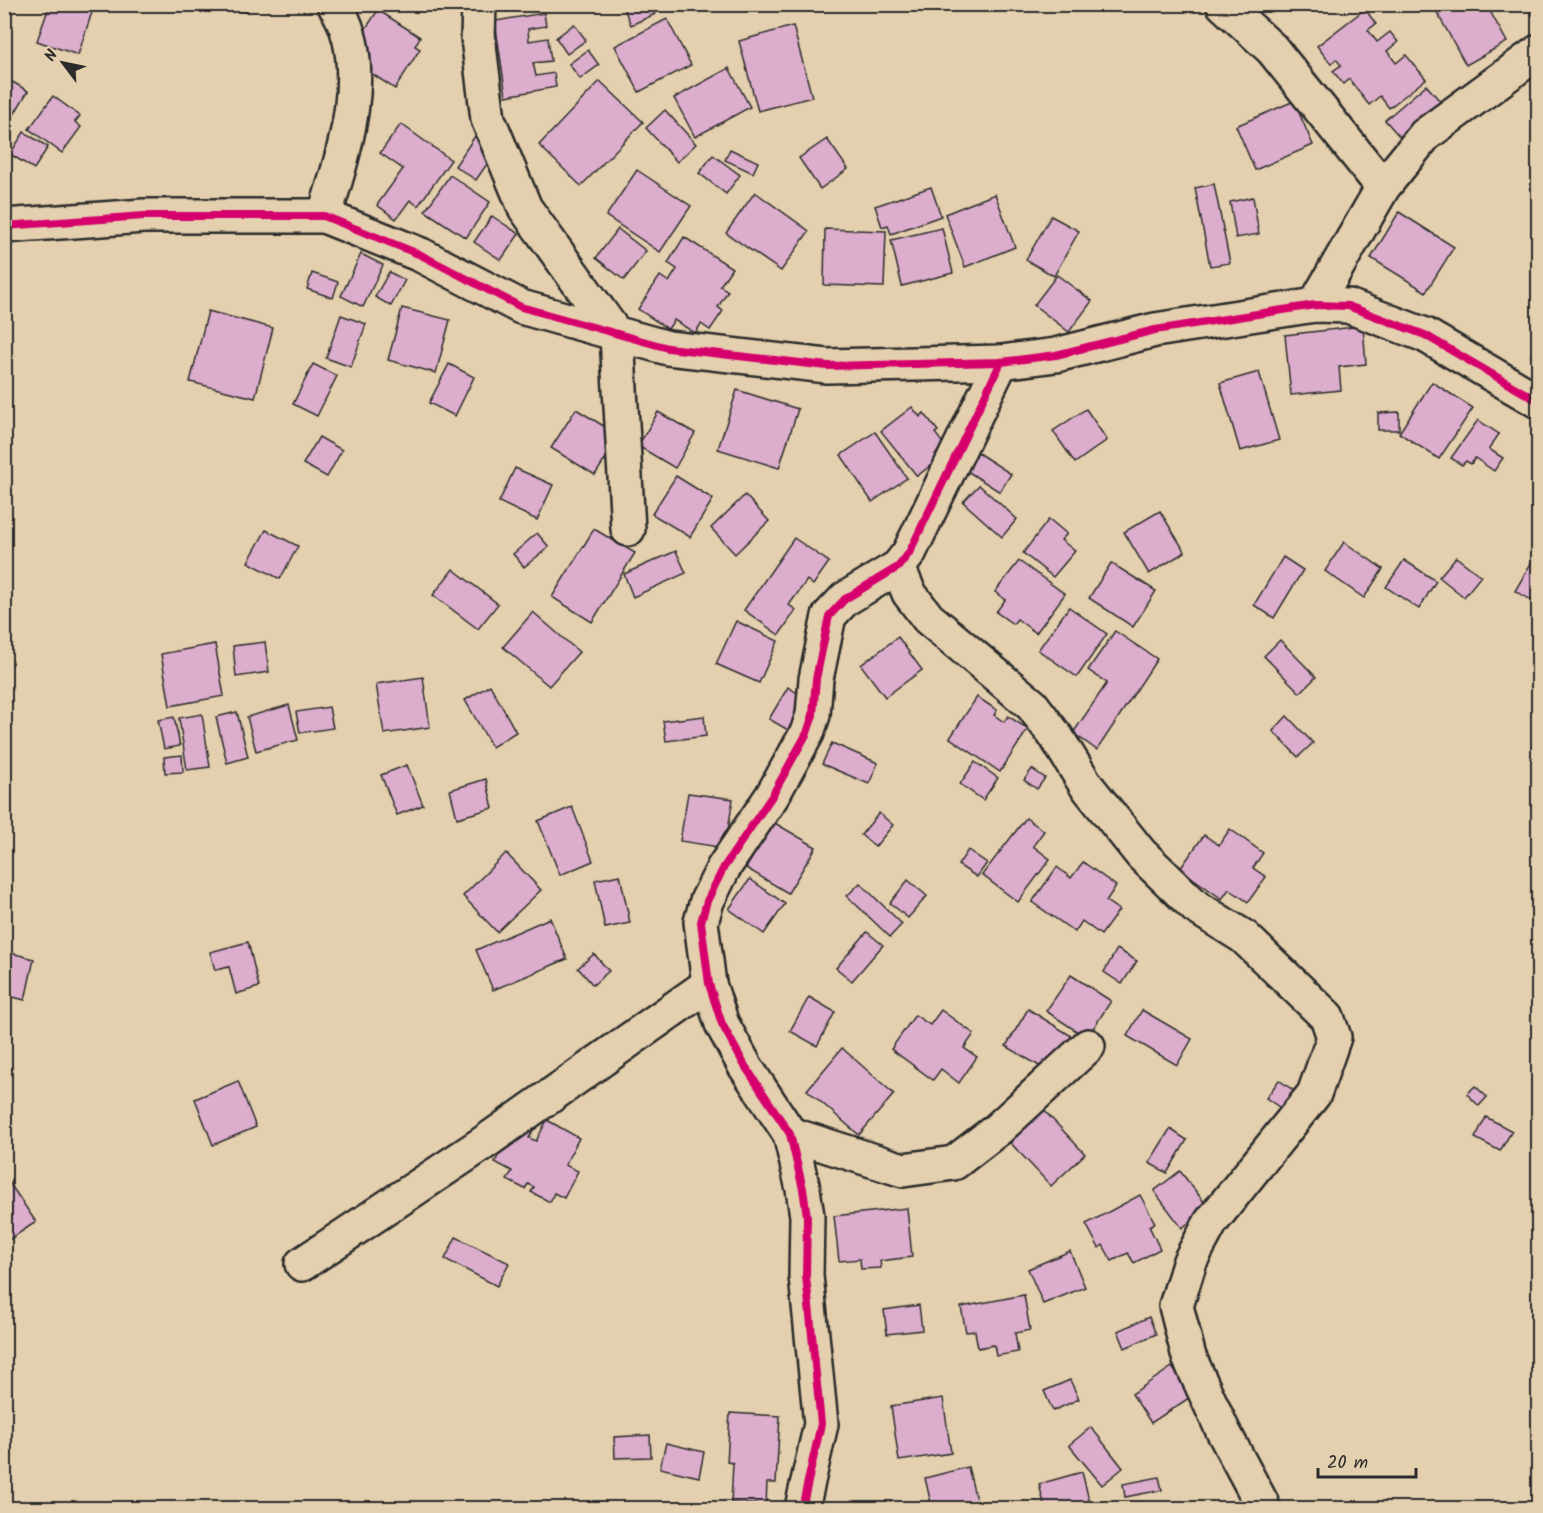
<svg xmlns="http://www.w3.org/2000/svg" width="1543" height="1513" viewBox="0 0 1543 1513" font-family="Kalam,sans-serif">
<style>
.building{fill:#dcadcd;stroke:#2b2b2b;stroke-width:1.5}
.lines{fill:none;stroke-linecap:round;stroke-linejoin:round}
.minor-casing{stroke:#2b2b2b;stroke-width:38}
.minor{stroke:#e4d0ae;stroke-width:33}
.cycleway-casing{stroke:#e4d0ae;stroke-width:11}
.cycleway{stroke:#d6006c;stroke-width:8}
</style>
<rect width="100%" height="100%" fill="#e4d0ae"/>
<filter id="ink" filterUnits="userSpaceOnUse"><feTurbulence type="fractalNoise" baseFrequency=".0167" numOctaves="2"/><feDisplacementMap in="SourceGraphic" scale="12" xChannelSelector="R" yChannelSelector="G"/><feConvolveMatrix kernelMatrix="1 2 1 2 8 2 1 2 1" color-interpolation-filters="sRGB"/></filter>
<g filter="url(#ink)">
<g class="building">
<polygon points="50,4 94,6 78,55 37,41"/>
<polygon points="208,4 249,4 247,12"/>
<polygon points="622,4 651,4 655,14 631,25"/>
<polygon points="1438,4 1486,4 1507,42 1466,65 1434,7"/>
<polygon points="1538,4 1538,21 1530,11"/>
<polygon points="1365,9 1376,24 1368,30 1377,42 1390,32 1398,42 1387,51 1396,63 1406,55 1426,79 1389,108 1380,96 1369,105 1349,79 1343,84 1333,71 1341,65 1336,59 1331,64 1317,46"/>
<polygon points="378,10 420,37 415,46 420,49 395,89 357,64 369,45 359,39"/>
<polygon points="544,13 546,26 528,29 529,41 548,38 551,61 533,63 536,76 554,73 556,87 506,96 495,21"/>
<polygon points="667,19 691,65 639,92 615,46"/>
<polygon points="574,24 586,40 567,54 556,38"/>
<polygon points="793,26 812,97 758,111 739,41"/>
<polygon points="588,50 599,65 580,79 569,64"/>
<polygon points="729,68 750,107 695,137 674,98"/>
<polygon points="4,77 28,91 6,128 4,127"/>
<polygon points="600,81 643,122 581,186 539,145"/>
<polygon points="1426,85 1447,109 1407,145 1385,120"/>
<polygon points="53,96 80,116 75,122 81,127 62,153 29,129"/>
<polygon points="1294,101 1313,145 1255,170 1236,126"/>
<polygon points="665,110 696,144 677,162 646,128"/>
<polygon points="401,124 451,160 418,206 410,200 396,219 377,205 403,169 380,153"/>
<polygon points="24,132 48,147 34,169 10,154"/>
<polygon points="477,133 498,148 476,180 455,166"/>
<polygon points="827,139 848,169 820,189 799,158"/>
<polygon points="730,149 758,162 753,173 725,160"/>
<polygon points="713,155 740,175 726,194 699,173"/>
<polygon points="637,170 691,206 660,252 606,216"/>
<polygon points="450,175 490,202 466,238 425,211"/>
<polygon points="1214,184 1230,263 1210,266 1195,188"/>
<polygon points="931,187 941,216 891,234 888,225 882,227 875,206"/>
<polygon points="755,192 809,231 781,271 726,233"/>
<polygon points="995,194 1015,247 965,267 945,214"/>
<polygon points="1253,197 1259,234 1236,238 1230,202"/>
<polygon points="1399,212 1454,247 1426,292 1371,258"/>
<polygon points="492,216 519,234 501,260 474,242"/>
<polygon points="1051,216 1079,231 1054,276 1026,260"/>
<polygon points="942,228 953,273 902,286 891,240"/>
<polygon points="618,229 646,251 624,280 596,258"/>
<polygon points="825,229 886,231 884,287 824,285"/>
<polygon points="684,237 732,268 720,286 728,291 718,307 723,311 710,330 701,324 695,333 674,320 668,329 638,309 660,276 669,282 677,269 668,263"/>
<polygon points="4,241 8,241 10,310 4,310"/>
<polygon points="361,254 383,265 363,307 341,296"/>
<polygon points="389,272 405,280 391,306 375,297"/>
<polygon points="312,273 338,282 333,298 307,289"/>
<polygon points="1057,275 1092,301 1069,332 1034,305"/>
<polygon points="402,308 450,320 436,373 388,360"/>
<polygon points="208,311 273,328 255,398 190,382"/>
<polygon points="341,315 366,324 351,367 326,358"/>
<polygon points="1363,326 1366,364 1339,367 1341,390 1291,395 1285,335"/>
<polygon points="1538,338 1538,360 1531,357"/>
<polygon points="313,364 337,376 317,416 293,404"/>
<polygon points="449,364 474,377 455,416 429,403"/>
<polygon points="1259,372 1279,440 1240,451 1220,383"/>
<polygon points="1432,382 1473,408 1439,459 1399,433"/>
<polygon points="737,390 798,409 779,468 718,449"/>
<polygon points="912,407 920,417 924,413 938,431 935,433 945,446 935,454 939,459 917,476 881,431"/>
<polygon points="576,409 620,436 595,475 551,448"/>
<polygon points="1086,409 1107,440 1075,463 1053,431"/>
<polygon points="658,412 695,433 675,468 638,446"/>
<polygon points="1399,412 1399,430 1378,430 1378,413"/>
<polygon points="1478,420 1499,434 1489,449 1503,458 1494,471 1475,458 1471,464 1466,461 1462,465 1451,458"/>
<polygon points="875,432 907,478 872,502 841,455"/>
<polygon points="319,437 342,450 327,477 303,464"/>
<polygon points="978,453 1011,474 1000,492 967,471"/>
<polygon points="515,468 553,485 537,520 499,502"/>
<polygon points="676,476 713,499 690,537 652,514"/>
<polygon points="979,485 1017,519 1002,537 963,502"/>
<polygon points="745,495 769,521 735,554 711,528"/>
<polygon points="1160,511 1185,552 1149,574 1124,532"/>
<polygon points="1049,519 1067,534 1061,540 1075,551 1053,577 1023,553"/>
<polygon points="594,529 635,553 592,622 552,597"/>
<polygon points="266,530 298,546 280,579 248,562"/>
<polygon points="537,533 549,547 524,567 513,554"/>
<polygon points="794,538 829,562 813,585 807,580 789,605 796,610 779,635 744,610"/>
<polygon points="1344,542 1383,569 1364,598 1325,571"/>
<polygon points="676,551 686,573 633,597 624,574"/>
<polygon points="1538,551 1538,604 1515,591"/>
<polygon points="1283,557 1303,570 1274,618 1254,605"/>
<polygon points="1456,557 1481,576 1464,597 1439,577"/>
<polygon points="1404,560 1436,581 1419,609 1386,587"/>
<polygon points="1019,561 1065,594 1036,633 1017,619 1013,624 996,612 1005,600 995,592"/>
<polygon points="1111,563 1156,591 1133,627 1089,598"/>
<polygon points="453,569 498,604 478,629 433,595"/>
<polygon points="1069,607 1107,634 1077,677 1038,650"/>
<polygon points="533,612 579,652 549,686 503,647"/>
<polygon points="736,621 778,641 759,683 716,664"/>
<polygon points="1115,631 1157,659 1097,750 1073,733 1107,683 1088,670"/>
<polygon points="898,637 922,670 885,697 861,665"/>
<polygon points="1280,640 1316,677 1300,693 1264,656"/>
<polygon points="265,642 269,672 236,677 233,646"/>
<polygon points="215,644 224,696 170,706 161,654"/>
<polygon points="423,677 430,727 384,734 376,684"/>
<polygon points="490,685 516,732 492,747 465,700"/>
<polygon points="788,687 806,699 788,730 769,719"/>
<polygon points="977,697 997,710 994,715 1004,722 1008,716 1028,729 1000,772 950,738"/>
<polygon points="289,705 298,740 256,751 247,717"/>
<polygon points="329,707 333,728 300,733 296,712"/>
<polygon points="237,712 248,757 227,763 216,717"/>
<polygon points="202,714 210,767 187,770 179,718"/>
<polygon points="704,716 706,736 666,741 663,721"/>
<polygon points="1287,716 1313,743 1298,757 1273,731"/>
<polygon points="174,717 180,746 164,749 158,720"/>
<polygon points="832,743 878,763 869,784 822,764"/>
<polygon points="182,755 183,772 165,773 164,757"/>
<polygon points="975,762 998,778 983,800 960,784"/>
<polygon points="407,765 423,805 397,815 381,775"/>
<polygon points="1032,769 1045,778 1037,789 1024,780"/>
<polygon points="486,779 493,808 457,818 450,790"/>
<polygon points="688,793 733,799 725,848 680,841"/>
<polygon points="572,807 593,861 560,875 538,821"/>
<polygon points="879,813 893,825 875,847 861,835"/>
<polygon points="1026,818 1044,831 1033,846 1050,859 1018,902 982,875"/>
<polygon points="773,822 816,847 788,893 746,868"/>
<polygon points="1230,829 1263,853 1253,868 1266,877 1248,902 1229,889 1222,899 1180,869 1204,835 1219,845"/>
<polygon points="968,850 987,863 977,877 958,865"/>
<polygon points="506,853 541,890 497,932 463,896"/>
<polygon points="1083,862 1116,886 1106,901 1119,910 1101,935 1082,921 1075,932 1032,902 1057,867 1071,878"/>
<polygon points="620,875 630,923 605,928 595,880"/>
<polygon points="750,879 785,904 764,934 729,909"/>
<polygon points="908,880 927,896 908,918 890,903"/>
<polygon points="860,883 902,924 890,937 847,896"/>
<polygon points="550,918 567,959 493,990 476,950"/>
<polygon points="867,932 883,945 852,981 836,968"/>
<polygon points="248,942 259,987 236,994 229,967 215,970 210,952"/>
<polygon points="1117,949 1137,961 1122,984 1104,972"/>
<polygon points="4,951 34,959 25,1000 4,995"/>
<polygon points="594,954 609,971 593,985 578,968"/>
<polygon points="1071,975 1111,1001 1087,1038 1046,1011"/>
<polygon points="809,997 835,1012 817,1046 790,1031"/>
<polygon points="1028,1009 1073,1037 1051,1073 1006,1046"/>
<polygon points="941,1010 974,1034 964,1048 977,1057 959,1083 941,1069 933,1080 891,1049 915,1015 930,1025"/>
<polygon points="1142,1010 1192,1039 1177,1065 1127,1036"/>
<polygon points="842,1048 894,1094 859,1135 807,1090"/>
<polygon points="1279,1080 1294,1091 1282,1109 1266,1098"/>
<polygon points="238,1081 256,1127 213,1145 195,1099"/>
<polygon points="1475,1086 1487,1097 1479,1106 1467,1094"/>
<polygon points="1039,1105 1085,1154 1051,1186 1005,1137"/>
<polygon points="1486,1117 1512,1131 1500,1151 1475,1138"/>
<polygon points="547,1120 579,1138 565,1165 578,1171 564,1198 554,1193 550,1202 531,1192 534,1187 528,1184 525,1189 507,1180 512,1171 495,1162 515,1124 532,1133 529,1138 536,1141"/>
<polygon points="1170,1129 1187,1140 1167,1173 1149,1163"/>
<polygon points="1180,1171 1208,1207 1182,1228 1154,1191"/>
<polygon points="4,1175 36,1222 4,1243"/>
<polygon points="1140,1195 1155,1223 1149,1226 1160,1249 1134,1263 1128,1253 1112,1261 1103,1245 1099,1248 1086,1224"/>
<polygon points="907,1208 912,1257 880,1261 881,1268 861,1269 860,1259 839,1261 834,1216"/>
<polygon points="456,1237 509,1263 497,1286 445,1259"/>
<polygon points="1070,1251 1085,1287 1043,1304 1028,1269"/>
<polygon points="1024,1295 1030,1330 1015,1333 1018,1352 996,1356 994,1345 978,1348 975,1331 966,1332 961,1307"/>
<polygon points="919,1305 922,1330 887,1334 884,1310"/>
<polygon points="1149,1317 1156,1334 1125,1348 1118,1331"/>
<polygon points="1172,1367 1192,1396 1151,1423 1132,1394"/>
<polygon points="1070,1380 1079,1399 1053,1411 1044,1391"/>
<polygon points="943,1398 951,1453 899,1461 891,1406"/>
<polygon points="730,1413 780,1416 776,1483 767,1483 766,1505 731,1503 733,1463 727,1462"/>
<polygon points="1091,1427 1123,1468 1102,1485 1069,1445"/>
<polygon points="650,1435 651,1457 615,1458 614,1437"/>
<polygon points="666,1443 704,1452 699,1477 660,1468"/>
<polygon points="968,1467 978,1508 932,1508 925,1478"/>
<polygon points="1082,1472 1091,1508 1045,1508 1039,1484"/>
<polygon points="1159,1477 1162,1490 1125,1497 1123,1484"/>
</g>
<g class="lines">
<defs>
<g id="minor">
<polyline points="479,4 478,38 488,119 525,208 617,336 628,529"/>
<polyline points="1223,4 1272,49 1383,187"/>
<path d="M 324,216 C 344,157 374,60 334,4"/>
<polyline points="4,226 144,216 324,216 421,255 521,307 668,348 827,366 1001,362 1056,355 1155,330 1315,305 1348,306 1425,335 1538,401"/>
<polyline points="1315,305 1383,187 1425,135 1538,52"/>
<polyline points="898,567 909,593 928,618 1032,705 1057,738 1086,785 1141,854 1196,907 1244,937 1327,1017 1334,1037 1314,1094 1211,1222 1190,1261 1176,1306 1189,1357 1223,1431 1262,1504"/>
<polyline points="790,1134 903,1170 954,1163 998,1129 1088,1046"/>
<polyline points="302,1264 485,1142 709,984"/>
<polyline points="802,1508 821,1424 806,1276 807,1216 803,1189 790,1134 745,1066 722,1024 709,984 701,922 707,901 724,867 772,796 807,733 813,715 816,679 829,616 845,599 898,567 909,553 1001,362"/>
</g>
</defs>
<use href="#minor" class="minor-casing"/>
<use href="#minor" class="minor"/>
<defs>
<g id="cycleway">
<polyline points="4,226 144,216 324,216 421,255 521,307 668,348 827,366 1001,362 1056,355 1155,330 1315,305 1348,306 1425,335 1538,401"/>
<polyline points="802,1508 821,1424 806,1276 807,1216 803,1189 790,1134 745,1066 722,1024 709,984 701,922 707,901 724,867 772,796 807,733 813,715 816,679 829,616 845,599 898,567 909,553 1001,362"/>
</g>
</defs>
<use href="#cycleway" class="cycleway-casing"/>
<use href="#cycleway" class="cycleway"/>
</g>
</g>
<rect width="1543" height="1513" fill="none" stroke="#e4d0ae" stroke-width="24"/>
<rect x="12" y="12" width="1519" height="1489" fill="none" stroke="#2b2b2b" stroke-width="2" filter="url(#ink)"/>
<g transform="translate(63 63) rotate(302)" stroke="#e4d0ae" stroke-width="4.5" paint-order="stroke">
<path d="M0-4.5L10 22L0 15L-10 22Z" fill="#2b2b2b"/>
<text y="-9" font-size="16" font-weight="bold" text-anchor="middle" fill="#2b2b2b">N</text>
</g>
<path d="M1318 1468v9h98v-9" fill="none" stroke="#2b2b2b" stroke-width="3"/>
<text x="1327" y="1468" font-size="18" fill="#2b2b2b" stroke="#e4d0ae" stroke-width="4.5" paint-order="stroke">20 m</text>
</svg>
